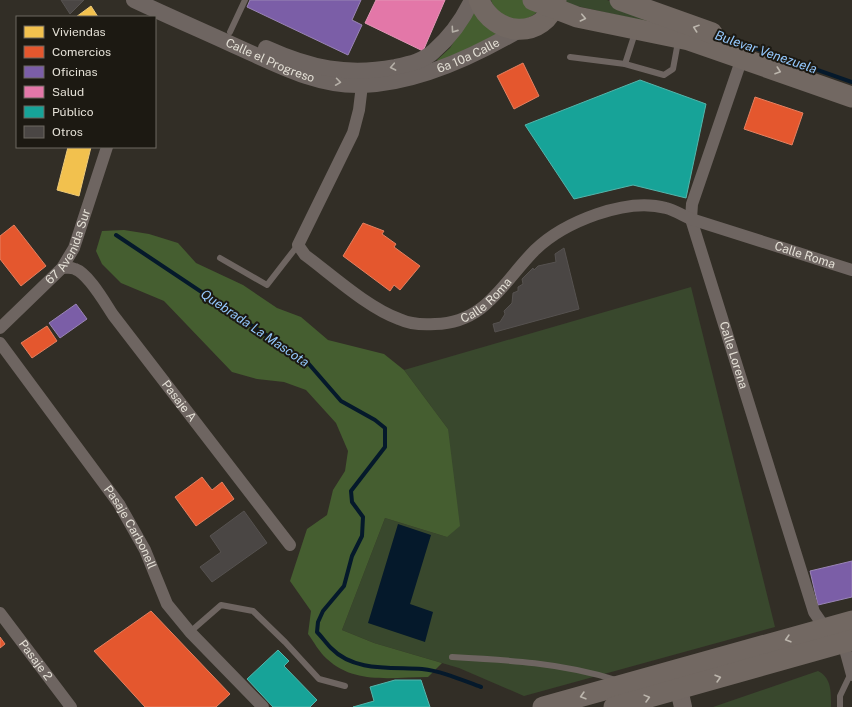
<svg xmlns="http://www.w3.org/2000/svg" width="852" height="707" viewBox="0 0 852 707" font-family="'Public Sans',sans-serif">
<style>
.green{fill:#39482d}
.forest{fill:#455e30}
.water{fill:#05192b}
.homes{fill:#f2c14e;stroke:#eeca77}
.shops{fill:#e4572e;stroke:#e48060}
.offices{fill:#7b5ea7;stroke:#9a85b5}
.health{fill:#e377a8;stroke:#e396b6}
.public{fill:#17a398;stroke:#54b5ab}
.lines{fill:none;stroke-linecap:round;stroke-linejoin:round}
.stream{stroke:#05192b;stroke-width:4}
.building{fill:#4a4644;stroke:#565250}
.service{stroke:#6e6561;stroke-width:6}
.minor{stroke:#6e6561;stroke-width:12}
.tertiary{stroke:#6e6561;stroke-width:16}
.secondary{stroke:#716762;stroke-width:18}
.trunk{stroke:#726862;stroke-width:21}
.oneway{stroke:#bcb6ad}
.oneway2{stroke:#b5afa7}
.labels{text-anchor:middle;dominant-baseline:central;stroke-width:4;stroke-linejoin:round;paint-order:stroke}
.street-label{font-size:12px;fill:#e4e0d6;stroke:#1c1912}
.water-label{font-size:13px;font-style:italic;fill:#94c8fd;stroke:#1c1912}
</style>
<rect width="100%" height="100%" fill="#322e26"/>
<g class="green">
<polygon points="563,0 607,0 667,26 563,3"/>
<polygon points="691,287 775,627 524,696 459,668 374,643 342,630 385,518 447,537 448,429 404,370"/>
<path d="M 818,671 C 832,678 831,693 831,707 L 713,707 Z"/>
</g>
<g class="forest">
<path d="M 491,0 L 524,0 L 540,9 C 524,27 499,23 491,0 Z"/>
<polygon points="477,5 502,32 440,65 437,60 450,48"/>
<path d="M 124,230 L 149,234 L 178,243 L 196,263 L 243,285 L 277,308 L 301,317 L 328,340 L 384,354 L 404,370 L 448,429 L 460,526 L 447,537 L 385,518 L 342,630 L 374,643 L 442,663 L 428,677 C 393,677 355,685 327,659 C 319,652 314,642 308,634 L 311,611 L 290,581 L 307,529 L 327,515 L 333,490 L 345,471 L 348,451 L 336,423 L 306,390 L 284,382 L 257,379 L 232,372 L 164,301 L 121,283 L 102,264 L 96,251 L 102,231 Z"/>
</g>
<polygon class="water" points="398,524 431,535 410,604 433,612 425,642 368,623"/>
<g class="homes">
<polygon points="91,6 98,17 76,17"/>
<polygon points="68,147 91,147 79,196 57,190"/>
</g>
<g class="shops">
<polygon points="523,63 539,96 514,109 497,76"/>
<polygon points="755,97 803,113 792,145 744,129"/>
<polygon points="363,223 384,231 382,234 396,244 394,247 420,266 400,290 394,285 390,291 343,256"/>
<polygon points="14,225 46,266 21,286 0,259 0,236"/>
<polygon points="47,326 57,341 32,358 21,343"/>
<polygon points="202,477 212,490 222,482 234,499 196,526 175,497"/>
<polygon points="151,611 230,694 216,707 145,707 94,651"/>
<polygon points="0,637 5,644 0,648"/>
</g>
<g class="offices">
<polygon points="250,0 361,0 352,20 362,25 348,55 247,7"/>
<polygon points="76,304 87,319 60,338 49,323"/>
<polygon points="852,561 852,597 818,605 810,571"/>
</g>
<polygon class="health" points="376,0 445,0 423,51 365,23"/>
<g class="public">
<polygon points="640,80 706,104 686,198 633,185 574,199 525,125"/>
<polygon points="278,650 289,661 284,666 317,700 310,707 273,707 247,679"/>
<polygon points="395,680 421,680 430,707 353,707 374,701 370,687"/>
</g>
<g class="lines">
<g class="stream">
<polyline points="718,35 852,82"/>
<path d="M 116,235 L 308,363 L 341,401 L 375,420 L 385,428 L 385,447 L 351,491 L 352,502 L 363,517 L 362,536 L 352,556 L 344,586 L 323,611 L 318,622 L 317,632 C 322,637 326,643 331,648 C 354,672 391,667 422,669 C 442,671 462,680 481,687"/>
</g>
</g>
<g class="building">
<polygon points="61,0 84,0 70,14"/>
<polygon points="564,248 579,309 495,332 493,324 500,322 505,314 504,311 512,303 513,293 518,291 518,287 523,284 522,279 533,268 534,270 538,266 556,262 555,254"/>
<polygon points="244,511 267,543 212,582 200,567 221,552 210,536"/>
</g>
<g class="lines">
<g class="service">
<polyline points="230,32 245,0"/>
<polyline points="570,57 625,64 664,75 673,69 678,42"/>
<polyline points="625,64 635,33"/>
<polyline points="220,258 267,285 298,245"/>
<polyline points="190,632 221,605 253,611 285,642 319,679 345,686"/>
<path d="M 452,657 C 508,660 562,663 616,680"/>
<polyline points="840,707 840,696 851,673"/>
</g>
<g class="minor">
<path id="s1" d="M 742,58 L 692,204 L 691,219 L 814,612 L 825,628 L 843,642 L 852,675"/>
<path id="s2" d="M 363,77 L 359,110 L 353,133 L 298,245 L 305,255 C 332,275 368,308 399,319 C 410,324 423,325 435,324 C 486,323 503,282 535,250 C 564,222 626,197 666,208 C 674,210 682,215 691,219 L 852,270"/>
<path id="s3" d="M 62,268 C 66,268 71,267 75,269 C 89,274 105,303 113,315 L 290,545"/>
<path id="s4" d="M 0,328 L 62,268 L 74,248 L 107,147"/>
<path id="s5" d="M 0,343 L 119,504 L 145,550 L 167,604 L 190,632 L 263,707"/>
<path id="s6" d="M 0,613 L 71,707"/>
</g>
<g class="tertiary">
<path id="s7" d="M 134,0 C 166,15 198,29 231,44 C 272,62 316,87 363,85 C 417,83 473,57 519,30"/>
<path d="M 266,48 C 310,68 347,76 395,67 C 409,64 424,61 434,51 C 450,37 463,19 472,0"/>
</g>
<polyline class="secondary" points="676,676 683,707"/>
<g class="trunk">
<path d="M 479,0 C 493,37 545,41 556,0"/>
<polyline points="533,0 577,17 689,40 852,97"/>
<polyline points="620,0 712,33"/>
<polyline points="543,707 852,621"/>
<polyline points="614,707 852,640"/>
</g>
</g>
<defs><path id="oneway-chevron" d="M-2-3.5L2.5 0L-2 3.5" fill="none" stroke-width="1.6" stroke-linecap="round" stroke-linejoin="round"/></defs>
<g class="oneway">
<use href="#oneway-chevron" transform="translate(583 18) rotate(13)"/>
<use href="#oneway-chevron" transform="translate(696 28) rotate(-161)"/>
<use href="#oneway-chevron" transform="translate(778 71) rotate(19)"/>
<use href="#oneway-chevron" transform="translate(788 639) rotate(164)"/>
<use href="#oneway-chevron" transform="translate(718 678) rotate(-16)"/>
<use href="#oneway-chevron" transform="translate(583 696) rotate(164)"/>
<use href="#oneway-chevron" transform="translate(647 698) rotate(-15)"/>
</g>
<g class="oneway2">
<use href="#oneway-chevron" transform="translate(454 30) rotate(125)"/>
<use href="#oneway-chevron" transform="translate(393 67) rotate(169)"/>
<use href="#oneway-chevron" transform="translate(338 82) rotate(8)"/>
</g>
<g class="labels">
<g class="street-label">
<text stroke="none"><textPath href="#s7" startOffset="356">6a 10a Calle</textPath></text>
<text stroke="none"><textPath href="#s7" startOffset="149">Calle el Progreso</textPath></text>
<text stroke="none"><textPath href="#s4" startOffset="108">67 Avenida Sur</textPath></text>
<text stroke="none"><textPath href="#s2" startOffset="763">Calle Roma</textPath></text>
<text stroke="none"><textPath href="#s2" startOffset="403">Calle Roma</textPath></text>
<text stroke="none"><textPath href="#s1" startOffset="312">Calle Lorena</textPath></text>
<text stroke="none"><textPath href="#s3" startOffset="182">Pasaje A</textPath></text>
<text stroke="none"><textPath href="#s5" startOffset="226">Pasaje Carbonell</textPath></text>
<text stroke="none"><textPath href="#s6" startOffset="59">Pasaje 2</textPath></text>
</g>
<g class="water-label">
<text transform="translate(766 52) rotate(19)">Bulevar Venezuela</text>
<text transform="translate(255 328) rotate(34)">Quebrada La Mascota</text>
</g>
</g>
<rect x="16" y="16" width="140" height="132" fill="#1c1912" stroke="#6c6960"/>
<rect x="24" y="26" width="20" height="12" fill="#f2c14e" stroke="#6c6960"/>
<text x="52" y="36" font-size="12" fill="#e4e0d6">Viviendas</text>
<rect x="24" y="46" width="20" height="12" fill="#e4572e" stroke="#6c6960"/>
<text x="52" y="56" font-size="12" fill="#e4e0d6">Comercios</text>
<rect x="24" y="66" width="20" height="12" fill="#7b5ea7" stroke="#6c6960"/>
<text x="52" y="76" font-size="12" fill="#e4e0d6">Oficinas</text>
<rect x="24" y="86" width="20" height="12" fill="#e377a8" stroke="#6c6960"/>
<text x="52" y="96" font-size="12" fill="#e4e0d6">Salud</text>
<rect x="24" y="106" width="20" height="12" fill="#17a398" stroke="#6c6960"/>
<text x="52" y="116" font-size="12" fill="#e4e0d6">Público</text>
<rect x="24" y="126" width="20" height="12" fill="#4a4644" stroke="#6c6960"/>
<text x="52" y="136" font-size="12" fill="#e4e0d6">Otros</text>
</svg>
